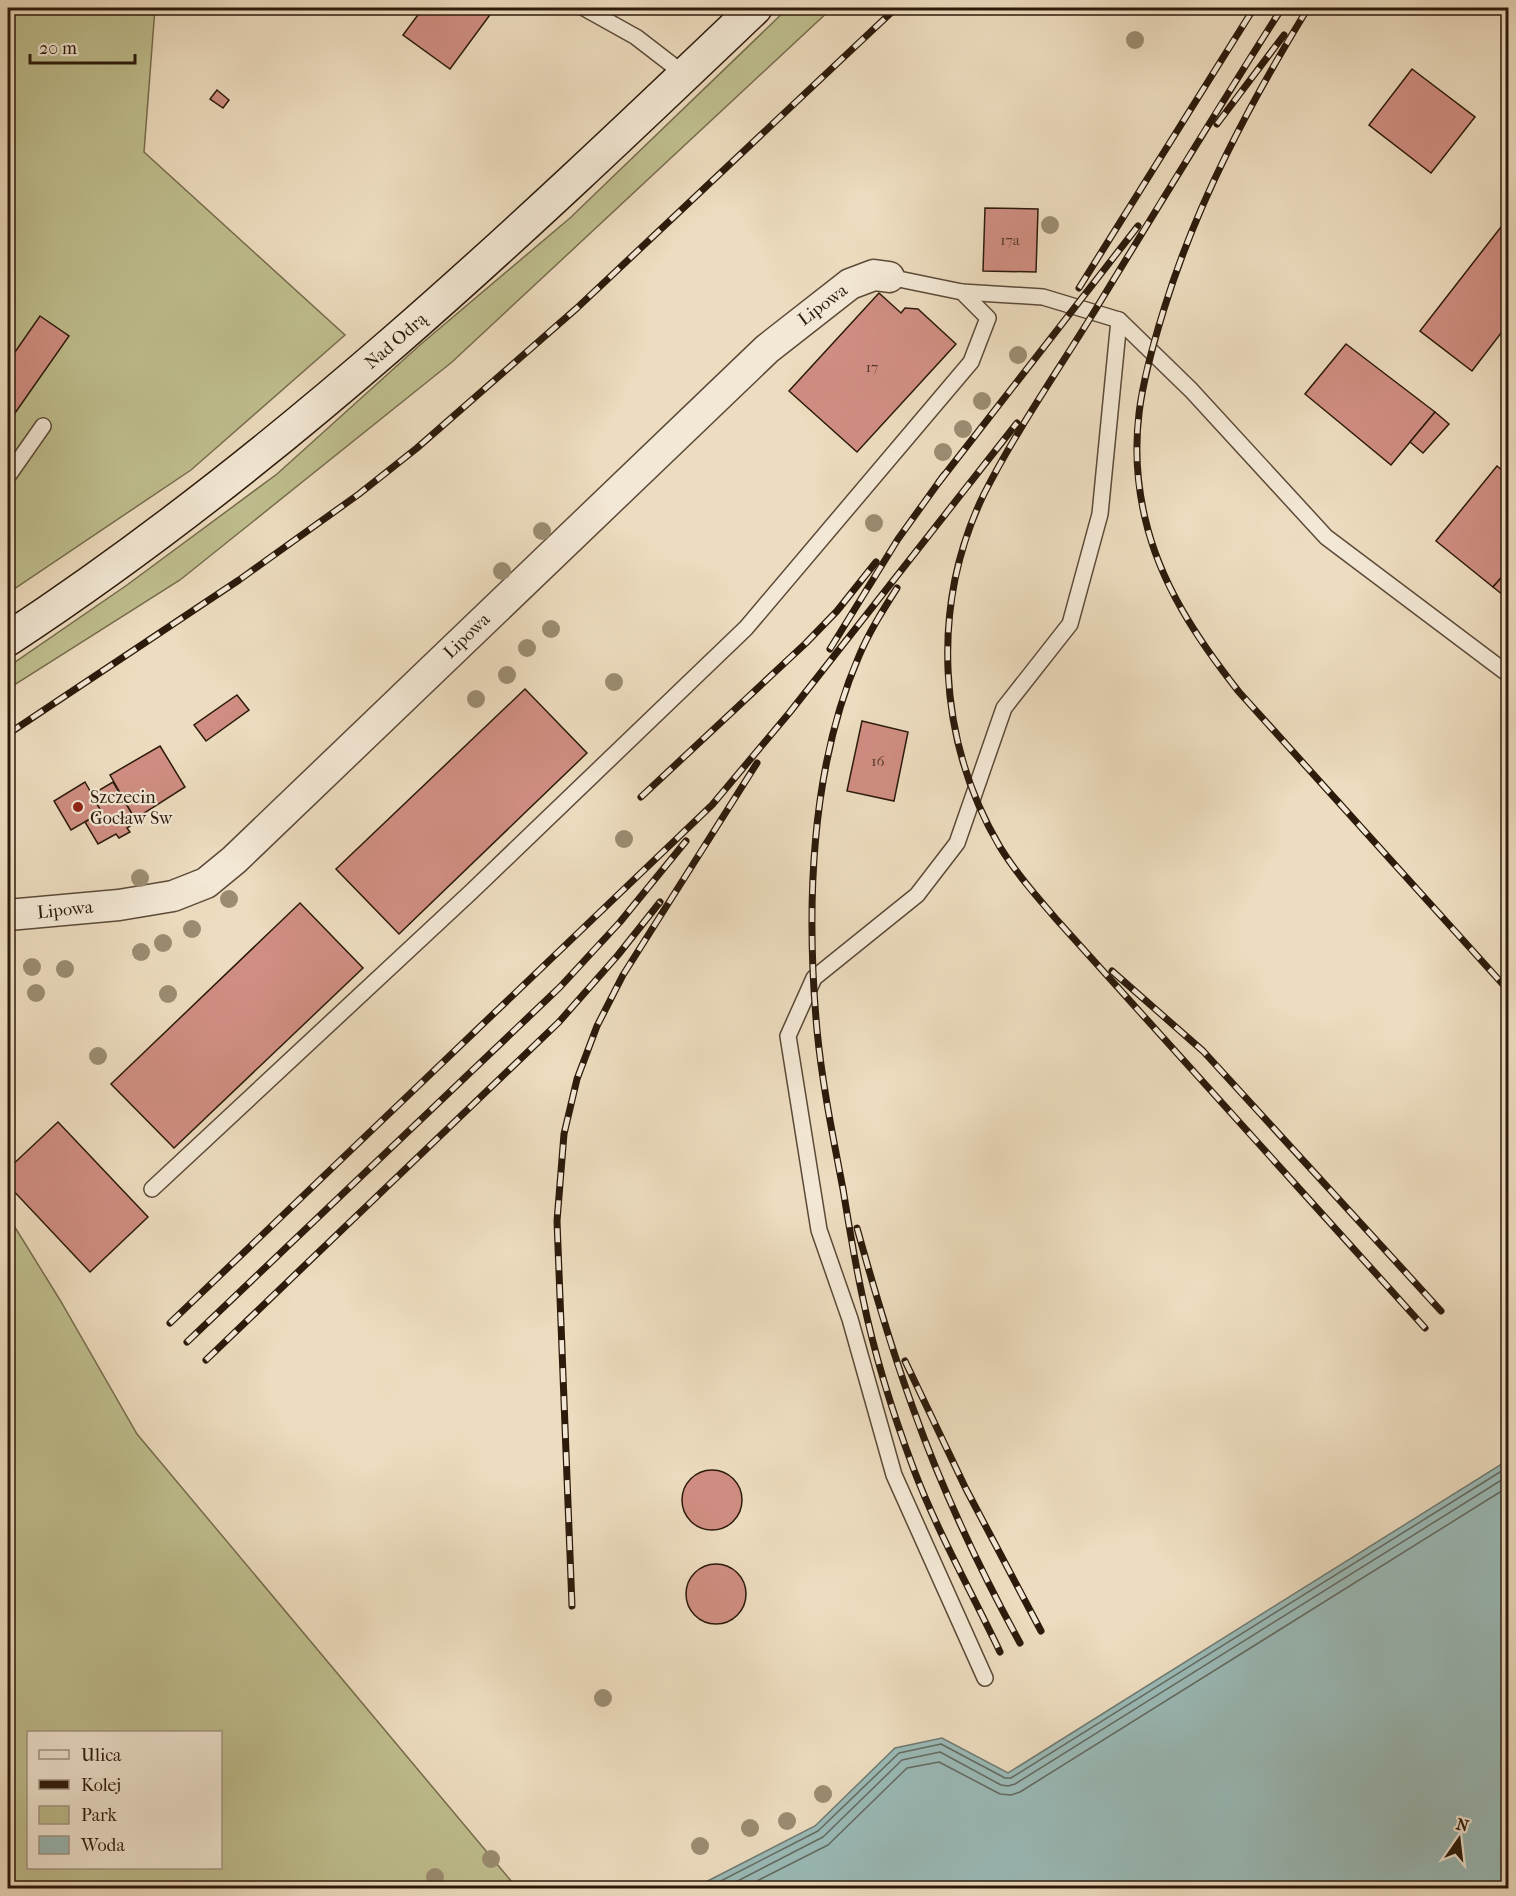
<svg xmlns="http://www.w3.org/2000/svg" width="1516" height="1896" viewBox="0 0 1516 1896" font-family="'IM FELL French Canon',serif">
<style>
.green{fill:#bfbe8e;stroke:#766c4c;stroke-width:1.5;fill-rule:evenodd}
.water{fill:#9abab7;stroke:#6e7a72;stroke-width:1.5}
.lines{fill:none;stroke-linecap:round;stroke-linejoin:round}
.shore{stroke:#636a61;stroke-width:1.5}
.ferry{stroke:#525247;stroke-width:1.5;stroke-dasharray:8 6;stroke-linecap:butt}
.building{fill:#d08e82;stroke:#2c1a0b;stroke-width:1.5}
.lane-casing{stroke:#5c4a38;stroke-width:18}
.street-casing{stroke:#5c4a38;stroke-width:33}
.secondary-casing{stroke:#2c1a0b;stroke-width:36}
.lane{stroke:#f3e8d5;stroke-width:15}
.street{stroke:#f3e8d5;stroke-width:30}
.secondary{stroke:#f3e8d5;stroke-width:33}
.rail-casing{stroke:#2c1a0b;stroke-width:7}
.rail{stroke:#f3e8d5;stroke-width:4.5;stroke-dasharray:14;stroke-linecap:butt}
.tree{fill:#9b8c71}
.poi-dot{fill:#8f2418;stroke:#f3e8d5;stroke-width:2}
.labels{text-anchor:middle;dominant-baseline:central;stroke-width:4.5;stroke-linejoin:round;paint-order:stroke}
.number-label{font-size:15px;fill:#553729}
.street-label{font-size:18px;fill:#2c1a0b;stroke:#f3e8d5}
.poi-label{font-size:18px;fill:#2c1a0b;stroke:#f3e8d5;text-anchor:start}
</style>
<rect width="100%" height="100%" fill="#eddcbf"/>
<filter id="stains"><feTurbulence type="fractalNoise" baseFrequency=".00333" numOctaves="4"/><feColorMatrix values="0 0 0 0 .2 0 0 0 0 .09 0 0 0 0 .02 0 0 0 .5 -.17"/></filter>
<radialGradient id="worn" r=".72"><stop offset=".6" stop-color="#630" stop-opacity="0"/><stop offset="1" stop-color="#630" stop-opacity=".3"/></radialGradient>
<g class="green">
<polygon points="8,8 155,8 144,152 345,335 191,470 8,593"/>
<polygon points="788,8 832,8 452,362 180,580 8,689 8,667 127,585 277,474 420,345 570,218"/>
<path d="M 8,1216 L 60,1300 L 137,1434 L 517,1888 L 8,1888 ZM 28,1732 L 220,1732 L 220,1868 L 28,1868 Z"/>
</g>
<polygon class="water" points="1508,1460 1508,1888 694,1888 815,1826 895,1748 942,1738 1008,1773"/>
<g class="lines">
<g class="shore">
<polyline points="707,1888 818,1831 899,1753 941,1744 1005,1778 1011,1778 1508,1467"/>
<polyline points="724,1888 823,1837 902,1760 940,1752 1001,1785 1008,1786 1015,1784 1508,1476"/>
<polyline points="743,1888 828,1845 907,1768 939,1762 1000,1794 1011,1795 1020,1792 1508,1487"/>
</g>
<polyline class="ferry" points="1498,1888 1508,1882"/>
</g>
<g class="building">
<polygon points="423,8 495,8 450,69 403,35"/>
<polygon points="1412,69 1475,117 1431,173 1369,125"/>
<polygon points="217,90 229,100 223,108 210,99"/>
<polygon points="985,208 1038,209 1036,272 983,271"/>
<polygon points="1508,218 1508,324 1472,371 1420,331"/>
<polygon points="879,293 901,313 905,308 918,309 956,344 857,452 789,391"/>
<polygon points="40,316 69,336 8,423 8,362"/>
<polygon points="1346,344 1435,412 1391,465 1305,394"/>
<polygon points="1435,412 1449,424 1423,453 1410,442"/>
<polygon points="1497,466 1508,475 1508,570 1493,587 1436,541"/>
<polygon points="1508,570 1508,588 1503,595 1493,587"/>
<polygon points="525,689 587,753 399,934 336,869"/>
<polygon points="237,695 249,710 206,741 194,725"/>
<polygon points="862,721 908,732 894,801 847,791"/>
<polygon points="160,746 185,787 135,819 110,775"/>
<polygon points="85,782 102,812 71,830 54,801"/>
<polygon points="113,782 135,819 137,818 138,821 127,828 130,832 119,838 116,834 98,844 85,822 102,812 91,795"/>
<polygon points="300,903 363,968 174,1148 111,1084"/>
<polygon points="58,1122 148,1217 90,1272 8,1185 8,1169"/>
<circle cx="712" cy="1500" r="30"/>
<circle cx="716" cy="1594" r="30"/>
</g>
<g class="lines">
<defs>
<g id="lane">
<polyline points="584,8 636,37 684,74"/>
<polyline points="962,292 1043,297 1119,320 1191,390 1326,537 1508,674"/>
<polyline points="8,476 43,426"/>
<polyline points="152,1189 471,892 746,628 971,362 988,318 962,292 889,277"/>
<polyline points="985,1678 894,1475 850,1319 819,1230 788,1036 814,978 917,895 957,843 1004,708 1070,624 1100,514 1119,320"/>
</g>
<polyline id="street" points="8,915 119,905 173,896 206,883 234,860 767,349 850,284 874,275 889,277"/>
<path id="secondary" d="M 8,639 C 282,459 519,233 755,8"/>
</defs>
<use href="#lane" class="lane-casing"/>
<use href="#street" class="street-casing"/>
<use href="#secondary" class="secondary-casing"/>
<use href="#lane" class="lane"/>
<use href="#street" class="street"/>
<use href="#secondary" class="secondary"/>
<defs>
<g id="rail">
<path d="M 1282,8 C 1218,108 1156,210 1094,312 C 1057,372 1016,431 984,494 C 930,605 937,740 1000,847 C 1016,873 1037,897 1057,920 L 1425,1328"/>
<path d="M 1308,8 C 1250,103 1197,202 1164,309 C 1141,383 1127,441 1145,518 C 1160,584 1198,640 1239,692 L 1508,990"/>
<polyline points="1217,124 1284,35"/>
<polyline points="1079,288 1254,8"/>
<polyline points="939,482 1138,226"/>
<path d="M 897,588 C 883,610 869,632 859,656 C 810,769 806,909 817,1030 C 822,1083 833,1137 843,1189 C 849,1226 855,1263 863,1299 C 875,1357 893,1414 914,1470 C 938,1533 971,1591 1000,1652"/>
<polyline points="830,649 898,539 944,475"/>
<polyline points="8,734 239,580 359,494 417,448 577,308 896,8"/>
<polyline points="641,797 806,643 837,611 876,562"/>
<polyline points="1112,971 1203,1051 1441,1311"/>
<path d="M 857,1228 C 874,1289 892,1351 914,1411 C 942,1489 980,1570 1020,1643"/>
<polyline points="170,1323 712,805 790,712 1017,423"/>
<polyline points="187,1342 560,987 620,922 686,841"/>
<polyline points="206,1360 559,1022 618,955 660,902"/>
<polyline points="905,1361 966,1489 1041,1631"/>
<polyline points="572,1606 557,1221 564,1134 577,1079 597,1026 623,975 757,763"/>
</g>
</defs>
<use href="#rail" class="rail-casing"/>
<use href="#rail" class="rail"/>
</g>
<g class="tree">
<circle cx="1135" cy="40" r="9"/>
<circle cx="1050" cy="225" r="9"/>
<circle cx="1018" cy="355" r="9"/>
<circle cx="982" cy="401" r="9"/>
<circle cx="963" cy="429" r="9"/>
<circle cx="943" cy="452" r="9"/>
<circle cx="874" cy="523" r="9"/>
<circle cx="542" cy="531" r="9"/>
<circle cx="502" cy="571" r="9"/>
<circle cx="551" cy="629" r="9"/>
<circle cx="527" cy="648" r="9"/>
<circle cx="507" cy="675" r="9"/>
<circle cx="614" cy="682" r="9"/>
<circle cx="476" cy="699" r="9"/>
<circle cx="624" cy="839" r="9"/>
<circle cx="140" cy="878" r="9"/>
<circle cx="229" cy="899" r="9"/>
<circle cx="192" cy="929" r="9"/>
<circle cx="163" cy="943" r="9"/>
<circle cx="141" cy="952" r="9"/>
<circle cx="32" cy="967" r="9"/>
<circle cx="65" cy="969" r="9"/>
<circle cx="36" cy="993" r="9"/>
<circle cx="168" cy="994" r="9"/>
<circle cx="98" cy="1056" r="9"/>
<circle cx="603" cy="1698" r="9"/>
<circle cx="823" cy="1794" r="9"/>
<circle cx="787" cy="1821" r="9"/>
<circle cx="750" cy="1828" r="9"/>
<circle cx="700" cy="1846" r="9"/>
<circle cx="491" cy="1859" r="9"/>
<circle cx="435" cy="1877" r="9"/>
</g>
<circle class="poi-dot" cx="78" cy="807" r="6"/>
<g class="labels">
<g class="number-label">
<text x="1010" y="240">17a</text>
<text x="872" y="367">17</text>
<text x="878" y="761">16</text>
</g>
<g class="street-label">
<text transform="translate(823 305) rotate(-37)">Lipowa</text>
<text transform="translate(396 341) rotate(-41)">Nad Odrą</text>
<text transform="translate(467 636) rotate(-44)">Lipowa</text>
<text transform="translate(65 910) rotate(-6)">Lipowa</text>
</g>
<g class="poi-label">
<text x="90" y="797">Szczecin<tspan x="90" dy="21">Gocław Sw</tspan></text>
</g>
</g>
<rect width="1516" height="1896" fill="none" stroke="#eddcbf" stroke-width="30"/>
<rect x="9" y="9" width="1498" height="1878" fill="none" stroke="#2c1a0b" stroke-width="3"/>
<rect x="15" y="15" width="1486" height="1866" fill="none" stroke="#2c1a0b" stroke-width="1.5"/>
<rect x="27" y="1731" width="195" height="138" fill="#f3e8d5" stroke="#a39684" stroke-width="1.5"/>
<rect x="39" y="1750" width="30" height="9" fill="#f3e8d5" stroke="#a39684" stroke-width="1.5"/>
<text x="81" y="1761" font-size="18" fill="#2c1a0b">Ulica</text>
<rect x="39" y="1780" width="30" height="9" fill="#2c1a0b" stroke="#a39684" stroke-width="1.5"/>
<text x="81" y="1791" font-size="18" fill="#2c1a0b">Kolej</text>
<rect x="39" y="1806" width="30" height="18" fill="#bfbe8e" stroke="#a39684" stroke-width="1.5"/>
<text x="81" y="1821" font-size="18" fill="#2c1a0b">Park</text>
<rect x="39" y="1836" width="30" height="18" fill="#9abab7" stroke="#a39684" stroke-width="1.5"/>
<text x="81" y="1851" font-size="18" fill="#2c1a0b">Woda</text>
<g transform="translate(1459 1839) rotate(14)" stroke="#f3e8d5" stroke-width="4.5" paint-order="stroke">
<path d="M0-4.5L10 22L0 15L-10 22Z" fill="#2c1a0b"/>
<text y="-9" font-size="16" font-weight="bold" text-anchor="middle" fill="#2c1a0b">N</text>
</g>
<path d="M30 54v9h105v-9" fill="none" stroke="#2c1a0b" stroke-width="3"/>
<text x="39" y="54" font-size="18" fill="#2c1a0b" stroke="#f3e8d5" stroke-width="4.5" paint-order="stroke">20 m</text>
<rect width="100%" height="100%" filter="url(#stains)"/>
<rect width="100%" height="100%" fill="url(#worn)"/>
</svg>
